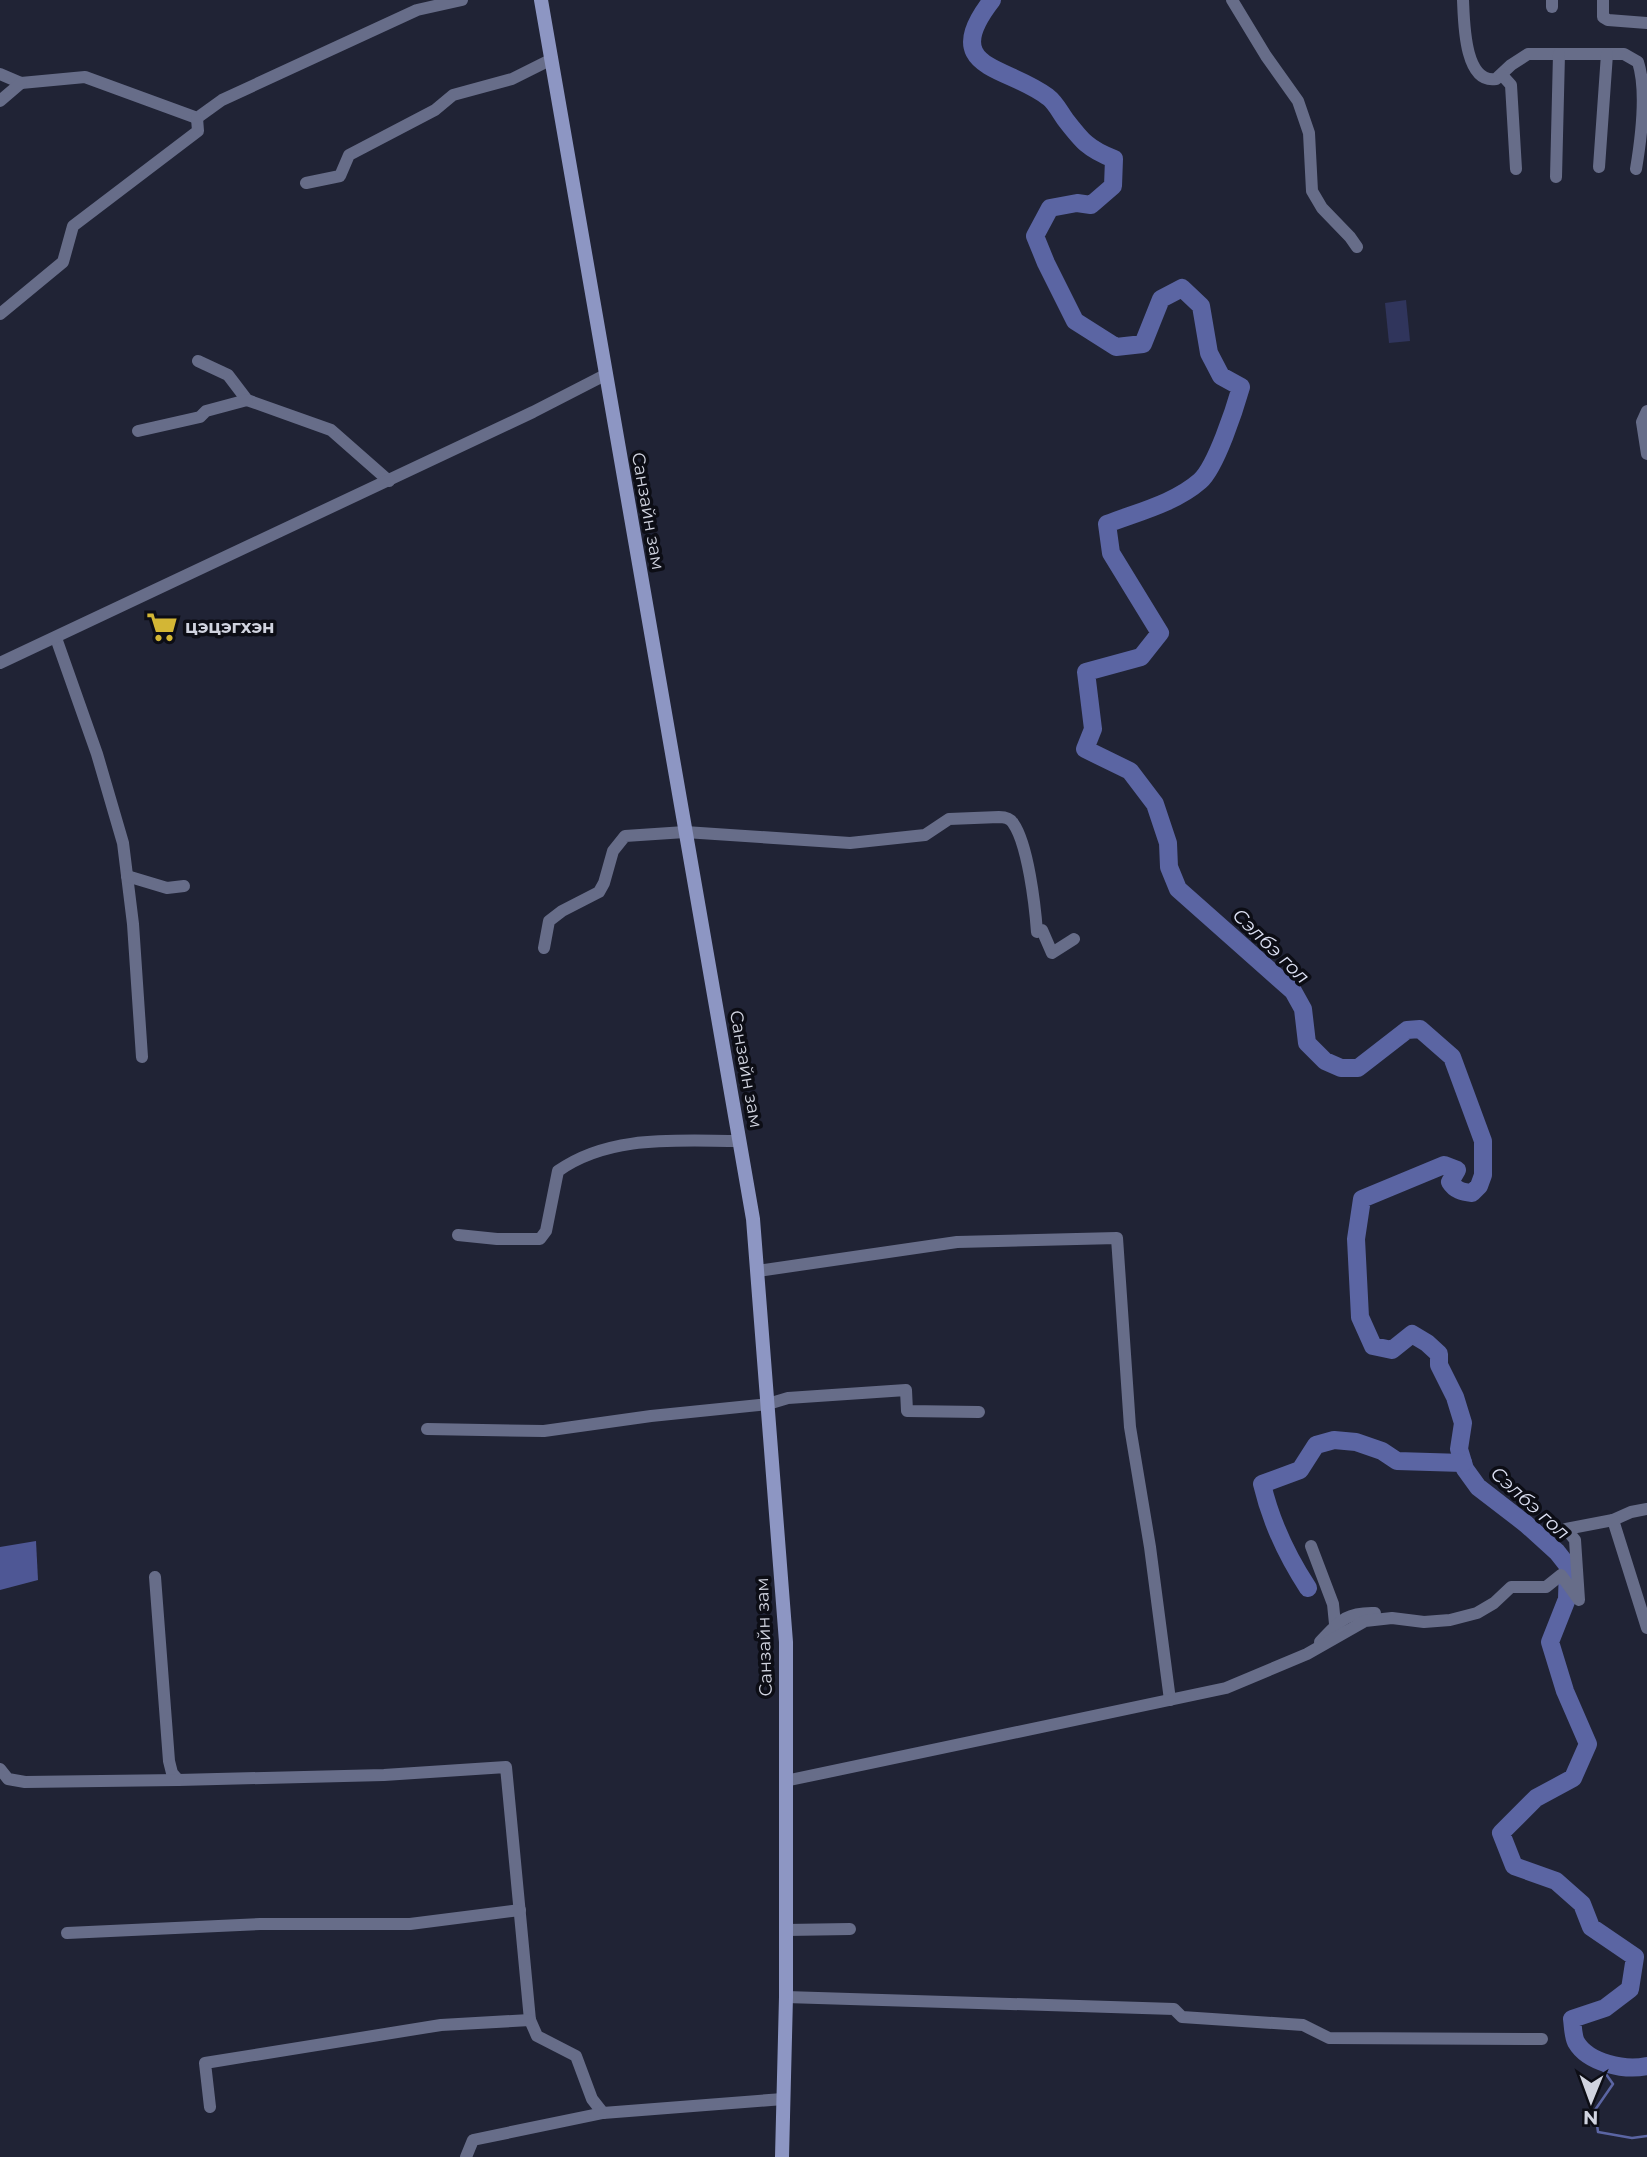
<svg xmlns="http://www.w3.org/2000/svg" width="1647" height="2157" viewBox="0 0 1647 2157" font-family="Montserrat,sans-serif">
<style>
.green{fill:#30355c}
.forest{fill:#4e5795}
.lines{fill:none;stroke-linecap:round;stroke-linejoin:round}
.stream{stroke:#5b65a3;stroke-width:2.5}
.river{stroke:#5b65a3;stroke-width:18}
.minor{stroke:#676d89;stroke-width:12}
.secondary{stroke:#8d96c3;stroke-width:14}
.labels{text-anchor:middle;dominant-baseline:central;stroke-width:7;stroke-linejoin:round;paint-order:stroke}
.street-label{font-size:18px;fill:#d0d3df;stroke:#0c0d15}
.poi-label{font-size:18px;font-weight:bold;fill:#d0d3df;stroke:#0c0d15;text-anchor:start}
.water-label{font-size:19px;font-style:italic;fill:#dde1f4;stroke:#0c0d15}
</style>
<rect width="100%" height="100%" fill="#202335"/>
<polygon class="green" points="1406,300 1410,341 1389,343 1385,303"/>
<polygon class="forest" points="36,1541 38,1580 0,1590 0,1547"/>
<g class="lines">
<polyline class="stream" points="1596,2060 1613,2084 1595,2110 1598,2132 1632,2138 1647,2136"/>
<g class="river">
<path d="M 992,0 C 938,70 1006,65 1048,97 C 1055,102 1060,112 1065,119 C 1082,141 1088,149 1114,159 L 1113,186 L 1091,205 L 1077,203 L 1050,208 L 1035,236 L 1046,263 L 1075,321 L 1116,347 L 1143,344 L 1161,299 L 1182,288 L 1201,306 L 1209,353 L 1221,376 L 1241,387 C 1235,408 1216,467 1200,481 C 1175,503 1138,512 1107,524 L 1111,553 L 1160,633 L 1141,657 L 1086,672 L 1093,729 L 1085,749 L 1130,771 L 1155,804 L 1168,843 L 1169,867 L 1178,889 L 1293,991 L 1303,1009 L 1307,1043 L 1325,1061 L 1341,1068 L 1358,1068 L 1407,1030 L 1420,1029 L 1452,1057 L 1483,1141 L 1483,1175 L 1479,1186 L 1472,1193 C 1462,1192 1455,1190 1450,1182 L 1457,1170 L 1444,1165 L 1362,1199 L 1356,1239 L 1360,1317 L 1373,1346 L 1392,1350 L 1412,1334 L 1427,1343 L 1439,1354 L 1439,1365 L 1455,1397 L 1463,1423 L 1459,1449 L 1465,1469 L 1478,1487 L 1526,1524 L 1557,1552 L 1568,1566 L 1567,1599 L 1550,1642 L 1565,1691 L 1588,1744 L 1573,1778 L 1536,1798 L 1501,1833 L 1514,1866 L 1556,1881 L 1582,1904 L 1591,1927 L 1635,1957 L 1630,1989 L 1605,2008 L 1572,2019 C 1573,2026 1573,2036 1576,2042 C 1588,2063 1625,2071 1647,2066"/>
<path d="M 1308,1588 C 1287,1556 1271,1522 1262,1484 L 1300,1470 L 1316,1445 L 1334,1440 L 1356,1442 L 1382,1451 L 1397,1461 L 1463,1463"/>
</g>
<g class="minor">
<polyline points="1232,0 1266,56 1298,101 1309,133 1312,191 1322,208 1350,237 1357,247"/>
<path d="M 1463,0 C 1464,21 1464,84 1496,79 L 1511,65 L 1528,54 L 1624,54 L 1638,62 C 1647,90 1641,139 1636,169"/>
<polyline points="1603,0 1603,17 1608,20 1647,23"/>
<polyline points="1552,7 1552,0"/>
<polyline points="0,74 21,83 85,77 197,118 222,100 417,10 462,0"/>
<polyline points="1502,75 1511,85 1516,169"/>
<polyline points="0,101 21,83"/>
<polyline points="1599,167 1607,54"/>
<polyline points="1556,177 1559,54"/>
<polyline points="306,183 340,176 349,155 435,110 453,95 512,79 552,59"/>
<polyline points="0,314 63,262 73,226 198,131 197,118"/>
<polyline points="198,361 228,375 247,400 331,430 389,481"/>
<polyline points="1647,411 1642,422 1647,454"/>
<polyline points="138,431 200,417 206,411 247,400"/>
<polyline points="56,638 97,754 123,843 133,924 142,1057"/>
<polyline points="0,663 533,412 605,375"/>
<polyline points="127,876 167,888 184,886"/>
<path d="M 544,948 L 549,921 L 562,911 L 599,892 L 604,883 L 613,851 L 625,836 L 685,832 L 850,843 L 925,835 L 949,819 L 999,817 C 1005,817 1010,818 1013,823 C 1028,844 1035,905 1037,932 L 1042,930 L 1052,953 L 1074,939"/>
<path d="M 458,1235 L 497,1239 L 540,1239 L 546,1231 L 558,1171 C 610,1134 678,1141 739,1141"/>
<polyline points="758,1271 957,1242 1117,1238 1130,1427 1150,1547 1170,1700"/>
<polyline points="427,1429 544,1431 651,1416 768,1404 788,1398 906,1390 907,1411 979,1412"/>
<polyline points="1613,1520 1631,1512 1647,1509"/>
<polyline points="1311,1546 1333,1604 1335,1624"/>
<polyline points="155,1577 169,1761 172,1773 178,1780 384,1775 506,1767 530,2020 537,2036 576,2056 592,2099 603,2113"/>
<path d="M 1320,1642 C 1339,1622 1345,1612 1375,1613"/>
<polyline points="0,1769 8,1779 25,1782 178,1780"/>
<polyline points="785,1781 1226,1688 1307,1654 1365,1621 1392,1618 1424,1622 1450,1620 1477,1613 1494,1603 1511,1587 1546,1587 1561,1575 1579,1600 1575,1540 1566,1529 1613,1520 1647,1628"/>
<polyline points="786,1930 850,1929"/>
<polyline points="67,1933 260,1924 410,1924 520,1910"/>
<polyline points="786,1997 1174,2009 1182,2017 1303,2025 1329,2038 1542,2039"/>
<polyline points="210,2107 205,2063 441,2025 530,2020"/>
<polyline points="466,2157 473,2140 603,2113 783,2099"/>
</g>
<polyline class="secondary" points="541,0 753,1219 786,1642 786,1997 782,2157"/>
</g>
<defs>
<symbol id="supermarket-bare" viewBox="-9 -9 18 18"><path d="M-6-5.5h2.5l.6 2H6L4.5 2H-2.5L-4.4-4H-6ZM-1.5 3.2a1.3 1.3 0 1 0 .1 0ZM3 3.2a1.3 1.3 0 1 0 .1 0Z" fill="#d3b635" stroke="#0c0d15" stroke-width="2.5" paint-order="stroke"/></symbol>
</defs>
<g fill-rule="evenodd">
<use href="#supermarket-bare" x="140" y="605" width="44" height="44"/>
</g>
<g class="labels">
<g class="street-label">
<text transform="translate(648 511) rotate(80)">Санзайн зам</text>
<text transform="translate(746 1069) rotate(80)">Санзайн зам</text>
<text transform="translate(764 1637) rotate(-92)">Санзайн зам</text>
</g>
<g class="poi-label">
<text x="185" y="627">цэцэгхэн</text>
</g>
<g class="water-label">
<text transform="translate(1271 946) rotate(44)">Сэлбэ гол</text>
<text transform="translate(1530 1503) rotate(42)">Сэлбэ гол</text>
</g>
</g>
<g transform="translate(1591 2101) rotate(181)" stroke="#0c0d15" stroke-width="5" paint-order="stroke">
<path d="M0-5L12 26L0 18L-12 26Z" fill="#d0d3df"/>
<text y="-10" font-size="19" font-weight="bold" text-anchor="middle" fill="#d0d3df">N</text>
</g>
</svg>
